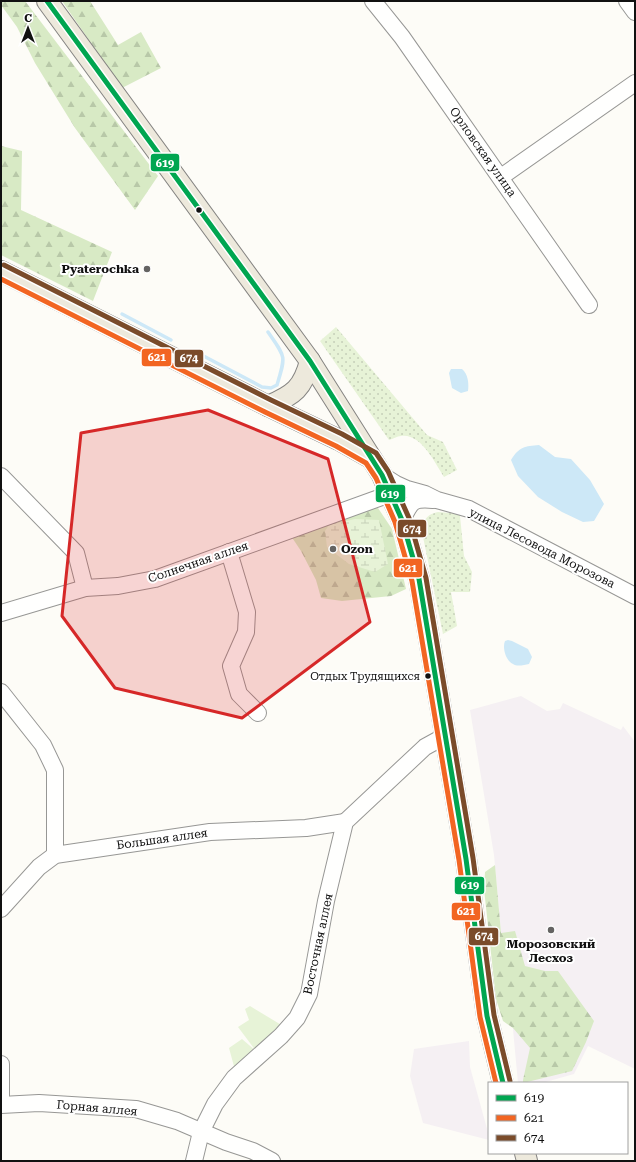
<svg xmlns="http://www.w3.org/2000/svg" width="636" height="1162" viewBox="0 0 636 1162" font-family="'Roboto Serif',serif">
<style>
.industrial{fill:#f5f0f3}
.grass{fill:url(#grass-dots)}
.forest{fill:url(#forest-firs)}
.wetland{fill:url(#wetland-marsh)}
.garden{fill:#e7f3d7}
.water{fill:#cde8f7}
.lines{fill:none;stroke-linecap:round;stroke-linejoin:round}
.stream{stroke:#cde8f7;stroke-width:3.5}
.minor-casing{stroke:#979795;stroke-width:18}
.major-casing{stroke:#858482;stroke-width:22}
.minor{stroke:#fffffe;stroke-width:16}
.major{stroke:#ede9dc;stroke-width:20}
.bus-1-casing{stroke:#fff;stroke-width:8}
.bus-2-casing{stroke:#fff;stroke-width:8}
.bus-3-casing{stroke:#fff;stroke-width:8}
.bus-1{stroke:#00a651;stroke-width:5}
.bus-2{stroke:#f26522;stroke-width:5}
.bus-3{stroke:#7a4b2a;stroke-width:5}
.marked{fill:#d62828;fill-opacity:0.2;stroke:#d62828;stroke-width:3;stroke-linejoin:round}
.bus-dot{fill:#111;stroke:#fff;stroke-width:1.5}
.poi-dot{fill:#646362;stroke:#fff;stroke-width:1.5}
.labels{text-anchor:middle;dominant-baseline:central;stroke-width:4;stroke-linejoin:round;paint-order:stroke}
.bus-label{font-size:11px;fill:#111;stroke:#fff;text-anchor:end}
.street-label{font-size:12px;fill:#111;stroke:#fff}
.poi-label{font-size:12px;font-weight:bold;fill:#111;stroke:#fff;text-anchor:end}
.line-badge{stroke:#fff;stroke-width:1.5}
.badge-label{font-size:11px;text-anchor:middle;font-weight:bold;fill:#fff}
</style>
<defs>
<pattern id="grass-dots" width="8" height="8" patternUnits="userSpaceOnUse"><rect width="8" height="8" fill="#e7f3d7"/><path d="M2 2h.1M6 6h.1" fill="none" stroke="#c5cfb8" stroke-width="1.8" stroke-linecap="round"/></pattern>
<pattern id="forest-firs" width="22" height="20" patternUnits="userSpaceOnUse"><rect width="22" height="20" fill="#d8eac5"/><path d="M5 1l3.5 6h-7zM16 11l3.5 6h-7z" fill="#b8c8a8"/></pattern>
<pattern id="wetland-marsh" width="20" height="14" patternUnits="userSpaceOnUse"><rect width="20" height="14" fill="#e7f3d7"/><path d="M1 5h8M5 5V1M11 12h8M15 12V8" fill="none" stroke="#c5cfb8"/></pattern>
</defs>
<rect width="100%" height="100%" fill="#fdfcf7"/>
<g class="industrial">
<polygon points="521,696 547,711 560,709 563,703 621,730 623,726 635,742 635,1069 588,1046 574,1074 542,1083 518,1083 511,1008 501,933 494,855 470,710"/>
<polygon points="469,1041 470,1067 489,1136 489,1140 423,1123 410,1076 414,1049"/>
</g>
<g class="grass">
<path d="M 336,327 L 427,435 L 443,442 L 457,470 L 444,477 C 435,463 421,433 401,436 C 397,436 393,439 389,440 L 320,341 Z"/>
<path d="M 438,512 L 462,514 L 460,516 L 464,556 L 472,572 L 470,592 L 451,592 L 457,626 L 443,634 L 422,532 C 424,519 426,515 438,512 Z"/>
</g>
<g class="forest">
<polygon points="1,1 25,1 158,176 135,210 75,128 35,63 17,27 1,5"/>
<polygon points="62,1 90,1 118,45 141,32 161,68 122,88"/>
<polygon points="1,146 22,151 21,210 112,252 93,301 1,255"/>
<polygon points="376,505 392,529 406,589 391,596 342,601 321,598 316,580 301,551 291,536"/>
<polygon points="495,865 501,933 515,931 525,966 545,971 558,971 594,1021 586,1042 572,1071 523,1083 523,1080 530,1048 513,1028 503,1021 496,999 484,889 485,872"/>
</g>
<polygon class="wetland" points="355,519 379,520 388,564 375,572 349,564 327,547 325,531 329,525"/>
<polygon class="garden" points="250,1006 283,1026 258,1054 235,1070 229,1048 242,1039 256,1051 238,1027 249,1020 245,1009"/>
<g class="water">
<path d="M 451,369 L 462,369 C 468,374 469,383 468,391 L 461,393 L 452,388 L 449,373 Z"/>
<path d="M 539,445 L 555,457 L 571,459 L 590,480 L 604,504 L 594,521 L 583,522 L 562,512 L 538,497 L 518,476 L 511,460 C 519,447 525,446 539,445 Z"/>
<path d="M 508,640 L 512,641 L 528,649 L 532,657 L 529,664 C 524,665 517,667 513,664 C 506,661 502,648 505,641 Z"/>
</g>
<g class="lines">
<g class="stream">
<polyline points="122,314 171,340"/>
<path d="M 196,352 L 262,387 L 271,388 L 277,385 C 286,355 286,358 268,332"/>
</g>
<defs>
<g id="minor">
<polyline points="373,1 402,37 589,305"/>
<polyline points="627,1 635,12"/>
<polyline points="501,177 635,83"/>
<polyline points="382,475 396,484 407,489 425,494 437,500 469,509 635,596"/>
<polyline points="1,476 76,553 85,588"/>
<path d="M 402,520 C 411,502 412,498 433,500"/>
<polyline points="229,552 247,612 246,632 231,666 239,694 258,713"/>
<polyline points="1,613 85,588 118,586 155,579 390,494"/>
<polyline points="1,692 43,745 55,770 55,855"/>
<polyline points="1,909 39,867 55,855 210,832 306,828 345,822"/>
<polyline points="1,1064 1,1105 39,1103 136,1109 177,1121 226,1142 253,1151 272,1161"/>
<polyline points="194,1161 201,1132 215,1104 234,1078 281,1036 297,1018 309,994 326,901 345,822 425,747 445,736"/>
</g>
<g id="major">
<polyline points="47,1 310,361 382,475 402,520 419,579 466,859 487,1016 503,1083"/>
<polyline points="1,271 268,406 339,440 369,457"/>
<path d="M 268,406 C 294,395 303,388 310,361"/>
<polyline points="525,1153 527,1161"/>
</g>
</defs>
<use href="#minor" class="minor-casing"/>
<use href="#major" class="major-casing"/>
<use href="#minor" class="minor"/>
<use href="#major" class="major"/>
<defs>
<polyline id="bus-1" points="47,1 310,361 382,475 402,520 419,579 466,859 487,1016 503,1083"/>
<polyline id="bus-2" points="1,279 265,412 336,446 366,463 376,478 395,522 412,581 459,860 480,1017 496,1083"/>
<polyline id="bus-3" points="4,265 271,400 342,434 376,453 388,471 409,518 426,578 473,858 494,1015 510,1081"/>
</defs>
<use href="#bus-1" class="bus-1-casing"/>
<use href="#bus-2" class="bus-2-casing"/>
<use href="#bus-3" class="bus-3-casing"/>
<use href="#bus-1" class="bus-1"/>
<use href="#bus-2" class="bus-2"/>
<use href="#bus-3" class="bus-3"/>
</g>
<path class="marked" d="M 208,410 L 328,459 L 370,622 L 242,718 L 115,688 L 62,616 L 81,433 Z"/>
<g class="bus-dot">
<circle cx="199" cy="210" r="3.5"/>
<circle cx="428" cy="676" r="3.5"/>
</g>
<g class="poi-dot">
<circle cx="147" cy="269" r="4"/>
<circle cx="333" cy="549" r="4"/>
<circle cx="551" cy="930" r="4"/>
</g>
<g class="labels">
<g class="bus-label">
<text x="420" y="676">Отдых Трудящихся</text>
</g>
<g class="street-label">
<text transform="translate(483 152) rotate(55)">Орловская улица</text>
<text transform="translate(542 548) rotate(27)">улица Лесовода Морозова</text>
<text transform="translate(198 562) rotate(-19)">Солнечная аллея</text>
<text transform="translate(162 839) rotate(-8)">Большая аллея</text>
<text transform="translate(318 944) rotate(-78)">Восточная аллея</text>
<text transform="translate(97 1108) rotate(5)">Горная аллея</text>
</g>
<g class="poi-label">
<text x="139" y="269">Pyaterochka</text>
<text x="341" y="549" text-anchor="start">Ozon</text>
<text x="551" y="944" text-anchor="middle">Морозовский<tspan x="551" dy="14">Лесхоз</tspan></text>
</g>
</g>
<g class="line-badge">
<rect x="150" y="153" width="30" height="19" rx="4" fill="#00a651"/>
<rect x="141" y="348" width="31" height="19" rx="4" fill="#f26522"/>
<rect x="174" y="349" width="30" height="19" rx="4" fill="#7a4b2a"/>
<rect x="375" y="484" width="31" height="19" rx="4" fill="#00a651"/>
<rect x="397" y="519" width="30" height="19" rx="4" fill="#7a4b2a"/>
<rect x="393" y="558" width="30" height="20" rx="4" fill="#f26522"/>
<rect x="454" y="876" width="31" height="19" rx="4" fill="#00a651"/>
<rect x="451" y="902" width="30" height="19" rx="4" fill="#f26522"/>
<rect x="468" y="927" width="31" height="19" rx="4" fill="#7a4b2a"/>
</g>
<g class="badge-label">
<text x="165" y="167">619</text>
<text x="157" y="361">621</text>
<text x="189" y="362">674</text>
<text x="390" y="498">619</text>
<text x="412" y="533">674</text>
<text x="408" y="572">621</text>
<text x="470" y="889">619</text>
<text x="466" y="915">621</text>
<text x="484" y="940">674</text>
</g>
<rect width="636" height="1162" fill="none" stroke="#111111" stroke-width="4"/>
<rect x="488" y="1082" width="140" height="72" fill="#ffffff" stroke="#a0a0a0"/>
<rect x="496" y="1095" width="20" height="6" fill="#00a651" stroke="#a0a0a0"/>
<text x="524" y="1102" font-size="12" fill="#111111">619</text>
<rect x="496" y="1115" width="20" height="6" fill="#f26522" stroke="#a0a0a0"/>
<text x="524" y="1122" font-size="12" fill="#111111">621</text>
<rect x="496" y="1135" width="20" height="6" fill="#7a4b2a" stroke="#a0a0a0"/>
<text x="524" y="1142" font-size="12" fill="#111111">674</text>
<g transform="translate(28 28)" stroke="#ffffff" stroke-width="3" paint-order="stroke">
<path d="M0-3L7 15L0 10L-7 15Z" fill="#111111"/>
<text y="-6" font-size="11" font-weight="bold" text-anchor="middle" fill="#111111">С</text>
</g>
</svg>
